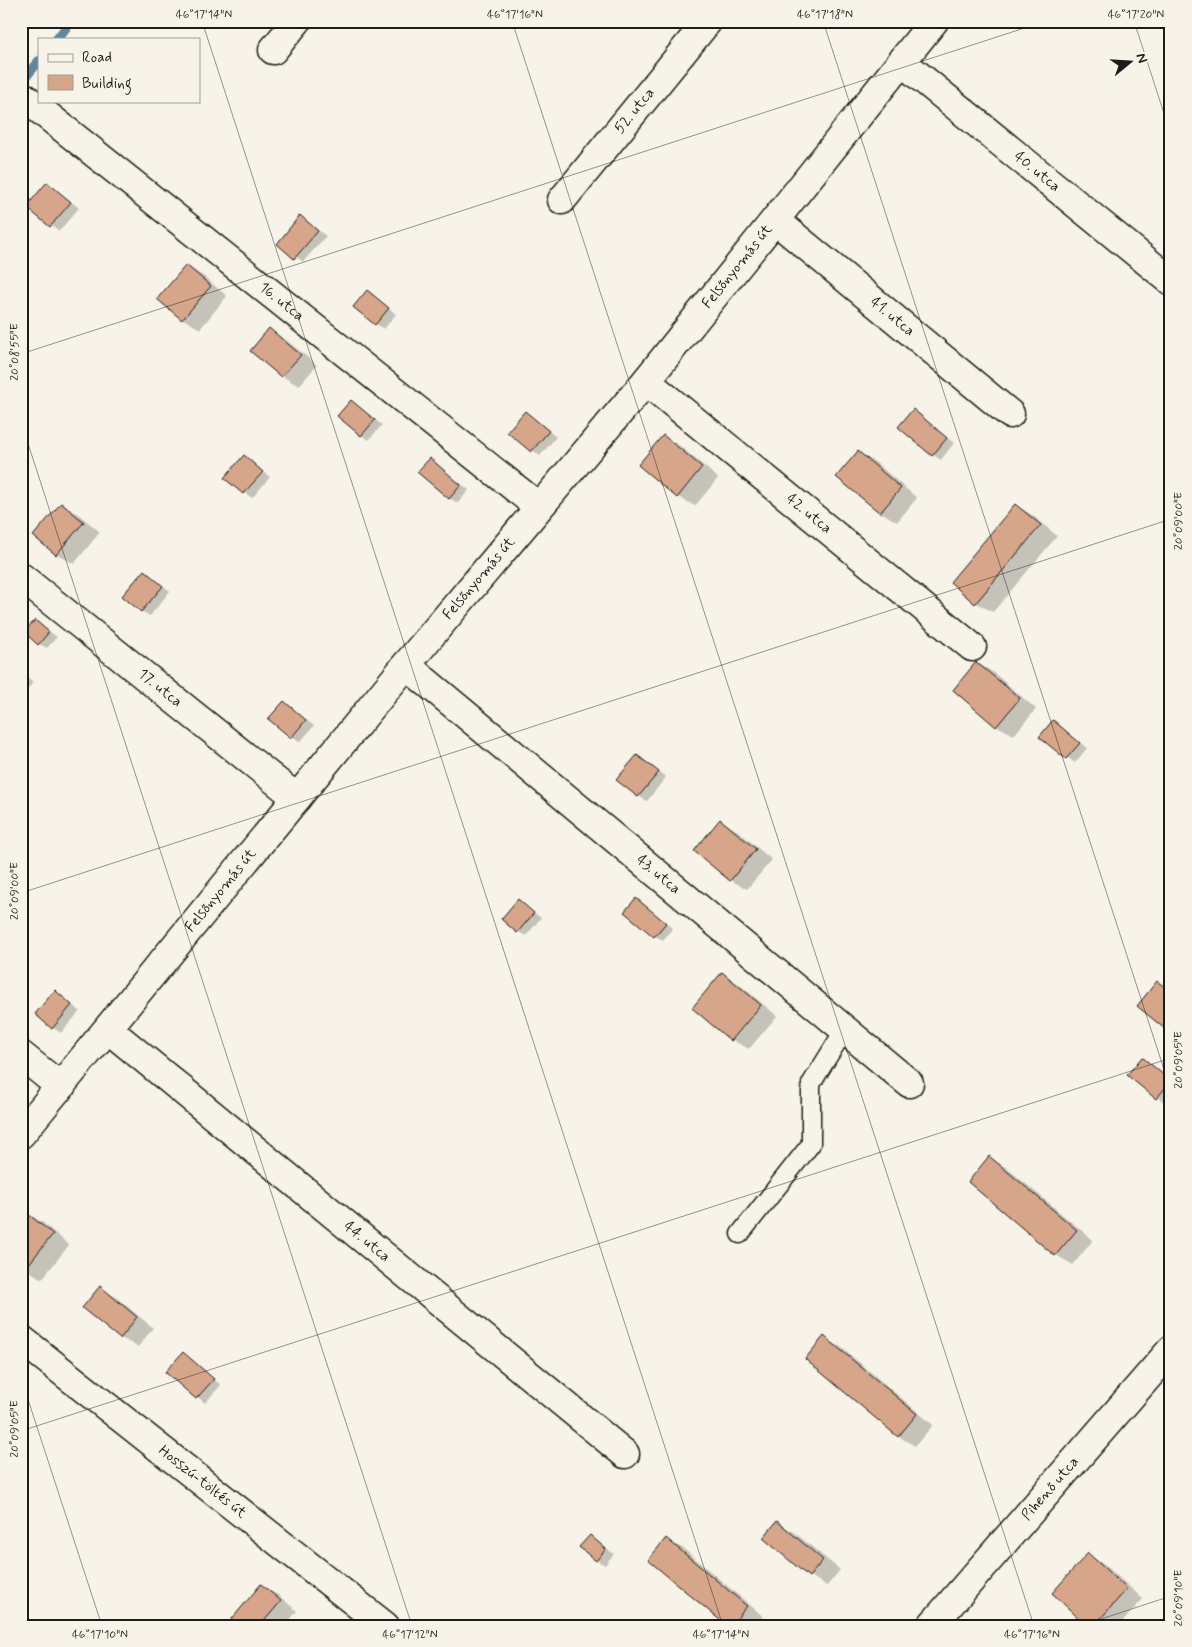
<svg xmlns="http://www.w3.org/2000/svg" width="1192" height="1647" viewBox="0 0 1192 1647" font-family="Mynerve,sans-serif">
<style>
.shadow{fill:#0003}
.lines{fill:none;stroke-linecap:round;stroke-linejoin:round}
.stream{stroke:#62879c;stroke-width:10}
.building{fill:#d7a58a;stroke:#1c1c1c}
.service-casing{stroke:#1c1c1c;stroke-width:21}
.minor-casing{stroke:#1c1c1c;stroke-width:31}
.tertiary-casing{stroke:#1c1c1c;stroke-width:31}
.service{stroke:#f7f3e8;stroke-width:18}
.minor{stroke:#f7f3e8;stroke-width:28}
.tertiary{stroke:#f7f3e8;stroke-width:28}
.ticks{fill:none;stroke:#1c1c1c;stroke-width:1;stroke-opacity:0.45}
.labels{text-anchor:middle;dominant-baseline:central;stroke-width:4;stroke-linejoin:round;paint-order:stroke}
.street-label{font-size:15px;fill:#1c1c1c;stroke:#f7f3e8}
.neatline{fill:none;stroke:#1c1c1c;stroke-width:2}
.ticks-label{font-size:12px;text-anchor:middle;fill:#1c1c1c}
</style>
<rect width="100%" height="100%" fill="#f7f3e8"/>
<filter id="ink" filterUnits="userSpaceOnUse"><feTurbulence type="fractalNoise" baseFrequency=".02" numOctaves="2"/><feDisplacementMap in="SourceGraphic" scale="10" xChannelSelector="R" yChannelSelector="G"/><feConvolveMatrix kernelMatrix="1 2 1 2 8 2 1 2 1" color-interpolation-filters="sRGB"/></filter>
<g filter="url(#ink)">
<g class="shadow">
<polygon points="48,183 79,208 59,231 28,206"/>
<polygon points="301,217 326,236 303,262 278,243"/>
<polygon points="187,266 203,276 227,296 200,329 183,319"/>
<polygon points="368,292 396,314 384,329 376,324"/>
<polygon points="269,330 286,340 317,365 299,386 282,376 252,350"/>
<polygon points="351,401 382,425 369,440 361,435"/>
<polygon points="913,411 954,443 941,460 933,455"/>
<polygon points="525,412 556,437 540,456 509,431"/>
<polygon points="664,437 680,446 718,478 695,506 678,497"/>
<polygon points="858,453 875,462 917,498 897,522 881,512"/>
<polygon points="244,457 270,477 252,498 226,478"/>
<polygon points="430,460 469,490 458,503 449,498"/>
<polygon points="61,504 78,514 100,532 74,564 57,554"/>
<polygon points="1015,505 1032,515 1057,536 993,612 976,603"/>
<polygon points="145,572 170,591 150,616 141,611"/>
<polygon points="35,621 57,637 47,648 39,644"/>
<polygon points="977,663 994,673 1036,709 1014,735 997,726"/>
<polygon points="21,672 33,682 25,693 21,691"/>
<polygon points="284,702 314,726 300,742 270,719"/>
<polygon points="1053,722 1087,748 1075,763 1041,737"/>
<polygon points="638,756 666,777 647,801 638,796"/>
<polygon points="721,821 738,831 772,860 747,889 730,880"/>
<polygon points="636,899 673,928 663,940 655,936"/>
<polygon points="518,901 541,918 526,936 517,931"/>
<polygon points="722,974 739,984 777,1016 749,1049 732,1040 694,1008"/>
<polygon points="55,992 80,1011 61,1033 53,1028"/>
<polygon points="1142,1059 1171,1080 1171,1096 1165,1103 1129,1075"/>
<polygon points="990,1158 1007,1168 1093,1240 1073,1265 1056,1255"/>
<polygon points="25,1212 42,1222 69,1245 42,1279 21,1266"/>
<polygon points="100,1288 117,1298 153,1328 138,1347 121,1338"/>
<polygon points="824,1338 841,1347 933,1425 915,1446 898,1436"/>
<polygon points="183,1354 221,1385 205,1403 167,1372"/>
<polygon points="777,1522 794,1532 840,1570 827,1586 810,1576 764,1538"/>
<polygon points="590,1536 614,1554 605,1565 596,1560"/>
<polygon points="667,1540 684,1549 764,1617 756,1626 729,1626"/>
<polygon points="1088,1555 1105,1565 1143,1599 1119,1626 1089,1626"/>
<polygon points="261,1586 278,1595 297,1611 285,1626 228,1626"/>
</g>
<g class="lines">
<g class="stream">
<polyline points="57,39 71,21"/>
<polyline points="21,82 39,61"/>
</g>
</g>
<g class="building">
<polygon points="47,182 71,202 50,227 26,207"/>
<polygon points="300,215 318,231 294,259 277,244"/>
<polygon points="186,265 211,286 182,320 157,299"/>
<polygon points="367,290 389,308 375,325 353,307"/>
<polygon points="269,328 301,355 281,377 250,351"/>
<polygon points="351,400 375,420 361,436 337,416"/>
<polygon points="913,409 947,438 932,456 898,427"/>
<polygon points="525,411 549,431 531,452 507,432"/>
<polygon points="663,435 702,467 677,498 638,465"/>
<polygon points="858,451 901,488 880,513 836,477"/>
<polygon points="244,455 263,472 243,494 224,478"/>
<polygon points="430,458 461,485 449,499 417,472"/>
<polygon points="61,503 84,522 56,555 33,536"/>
<polygon points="1015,504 1041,525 975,604 950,582"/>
<polygon points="144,570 163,586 141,612 122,596"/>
<polygon points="35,620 49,632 38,645 24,632"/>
<polygon points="976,662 1020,698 996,727 953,690"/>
<polygon points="284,701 306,720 291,738 268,719"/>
<polygon points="1053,720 1080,743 1066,759 1039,737"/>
<polygon points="637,755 659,772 638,797 616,780"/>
<polygon points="720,819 756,849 730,881 694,851"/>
<polygon points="636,898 666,923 654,937 624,912"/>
<polygon points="518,899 534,913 517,933 501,919"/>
<polygon points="722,972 761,1005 731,1041 692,1008"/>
<polygon points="1157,981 1171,992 1171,1034 1137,1006"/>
<polygon points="55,990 72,1005 52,1029 35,1014"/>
<polygon points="1142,1057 1171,1081 1156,1099 1127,1075"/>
<polygon points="989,1156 1077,1230 1055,1256 968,1182"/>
<polygon points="24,1211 53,1234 24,1270 21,1268 21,1215"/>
<polygon points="100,1286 137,1317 120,1339 82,1308"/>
<polygon points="824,1336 917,1414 898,1437 805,1359"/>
<polygon points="183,1352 214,1379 196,1399 165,1372"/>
<polygon points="777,1521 823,1560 809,1577 763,1538"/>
<polygon points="590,1535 606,1549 596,1561 579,1547"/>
<polygon points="666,1538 747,1606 731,1626 727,1626 648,1560"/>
<polygon points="1088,1553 1127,1589 1094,1626 1087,1626 1052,1593"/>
<polygon points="261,1584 281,1601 260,1626 226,1626"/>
</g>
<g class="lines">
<defs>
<polyline id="service" points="740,1234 811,1144 811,1084 845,1029"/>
<g id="minor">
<polyline points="273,50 297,21"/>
<path id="s1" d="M 902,62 L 1171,281"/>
<path id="s2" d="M 24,97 L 539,507"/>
<path id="s3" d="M 562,200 L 708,21"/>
<path id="s4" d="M 775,220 L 1010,414"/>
<path id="s5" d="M 646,381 L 972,647"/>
<path id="s6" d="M 21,577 L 297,798"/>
<path id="s7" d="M 406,665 L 909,1083"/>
<path id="s8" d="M 108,1029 L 625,1454"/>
<polyline points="21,1055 61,1087"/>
<path id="s9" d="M 21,1134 L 406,665 L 646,381 L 934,21"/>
</g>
<g id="tertiary">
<path id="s10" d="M 21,1339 L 385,1626"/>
<path id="s11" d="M 931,1626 L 1171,1350"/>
</g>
</defs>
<use href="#service" class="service-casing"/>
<use href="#minor" class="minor-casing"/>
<use href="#tertiary" class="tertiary-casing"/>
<use href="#service" class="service"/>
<use href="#minor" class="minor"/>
<use href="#tertiary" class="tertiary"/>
</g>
</g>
<path class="ticks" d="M 202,21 L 723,1626M 512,21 L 1034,1626M 823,21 L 1171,1091M 1134,21 L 1171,135M 21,354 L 1046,21M 21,422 L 412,1626M 21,893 L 1171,519M 21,1378 L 102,1626M 21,1431 L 1171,1058M 1080,1626 L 1171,1596"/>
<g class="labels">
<g class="street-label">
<text stroke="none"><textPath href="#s3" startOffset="115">52. utca</textPath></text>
<text stroke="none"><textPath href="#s1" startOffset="174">40. utca</textPath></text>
<text stroke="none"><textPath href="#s9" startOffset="1125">Felsőnyomás út</textPath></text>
<text stroke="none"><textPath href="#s2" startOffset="329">16. utca</textPath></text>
<text stroke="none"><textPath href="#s4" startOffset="152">41. utca</textPath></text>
<text stroke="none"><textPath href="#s5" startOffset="210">42. utca</textPath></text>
<text stroke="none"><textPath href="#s9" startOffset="720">Felsőnyomás út</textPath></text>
<text stroke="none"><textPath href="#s6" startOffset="178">17. utca</textPath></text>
<text stroke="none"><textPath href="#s7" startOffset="328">43. utca</textPath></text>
<text stroke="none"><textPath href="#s9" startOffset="315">Felsőnyomás út</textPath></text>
<text stroke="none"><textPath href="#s8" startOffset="335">44. utca</textPath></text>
<text stroke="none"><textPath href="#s10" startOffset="231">Hosszú-töltés út</textPath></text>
<text stroke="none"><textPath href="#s11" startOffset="182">Pihenő utca</textPath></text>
</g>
</g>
<rect width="1192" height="1647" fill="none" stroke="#f7f3e8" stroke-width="55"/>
<rect x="38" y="38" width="162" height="65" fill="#f7f3e8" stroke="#9f9d96"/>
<rect x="48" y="54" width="25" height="8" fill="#f7f3e8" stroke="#9f9d96"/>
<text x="82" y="62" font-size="15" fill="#1c1c1c">Road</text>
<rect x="48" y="75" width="25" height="15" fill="#d7a58a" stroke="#9f9d96"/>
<text x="82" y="88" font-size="15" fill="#1c1c1c">Building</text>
<g transform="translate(1130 62) rotate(72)" stroke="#f7f3e8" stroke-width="4" paint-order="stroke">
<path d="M0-4L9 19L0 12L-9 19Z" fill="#1c1c1c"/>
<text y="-8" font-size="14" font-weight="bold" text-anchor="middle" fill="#1c1c1c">N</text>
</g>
<rect x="28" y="28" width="1136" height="1592" class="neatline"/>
<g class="ticks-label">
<text x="204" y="18">46°17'14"N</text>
<text x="515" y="18">46°17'16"N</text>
<text x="825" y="18">46°17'18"N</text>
<text x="1136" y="18">46°17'20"N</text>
<text transform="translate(14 352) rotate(-90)" y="4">20°08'55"E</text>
<text transform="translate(1178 521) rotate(-90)" y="4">20°09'00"E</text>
<text transform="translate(14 891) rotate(-90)" y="4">20°09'00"E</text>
<text transform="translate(1178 1060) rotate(-90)" y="4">20°09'05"E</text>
<text transform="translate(14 1429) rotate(-90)" y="4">20°09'05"E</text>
<text transform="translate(1178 1598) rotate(-90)" y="4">20°09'10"E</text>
<text x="100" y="1638">46°17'10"N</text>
<text x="410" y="1638">46°17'12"N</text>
<text x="721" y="1638">46°17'14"N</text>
<text x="1032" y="1638">46°17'16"N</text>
</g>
</svg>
